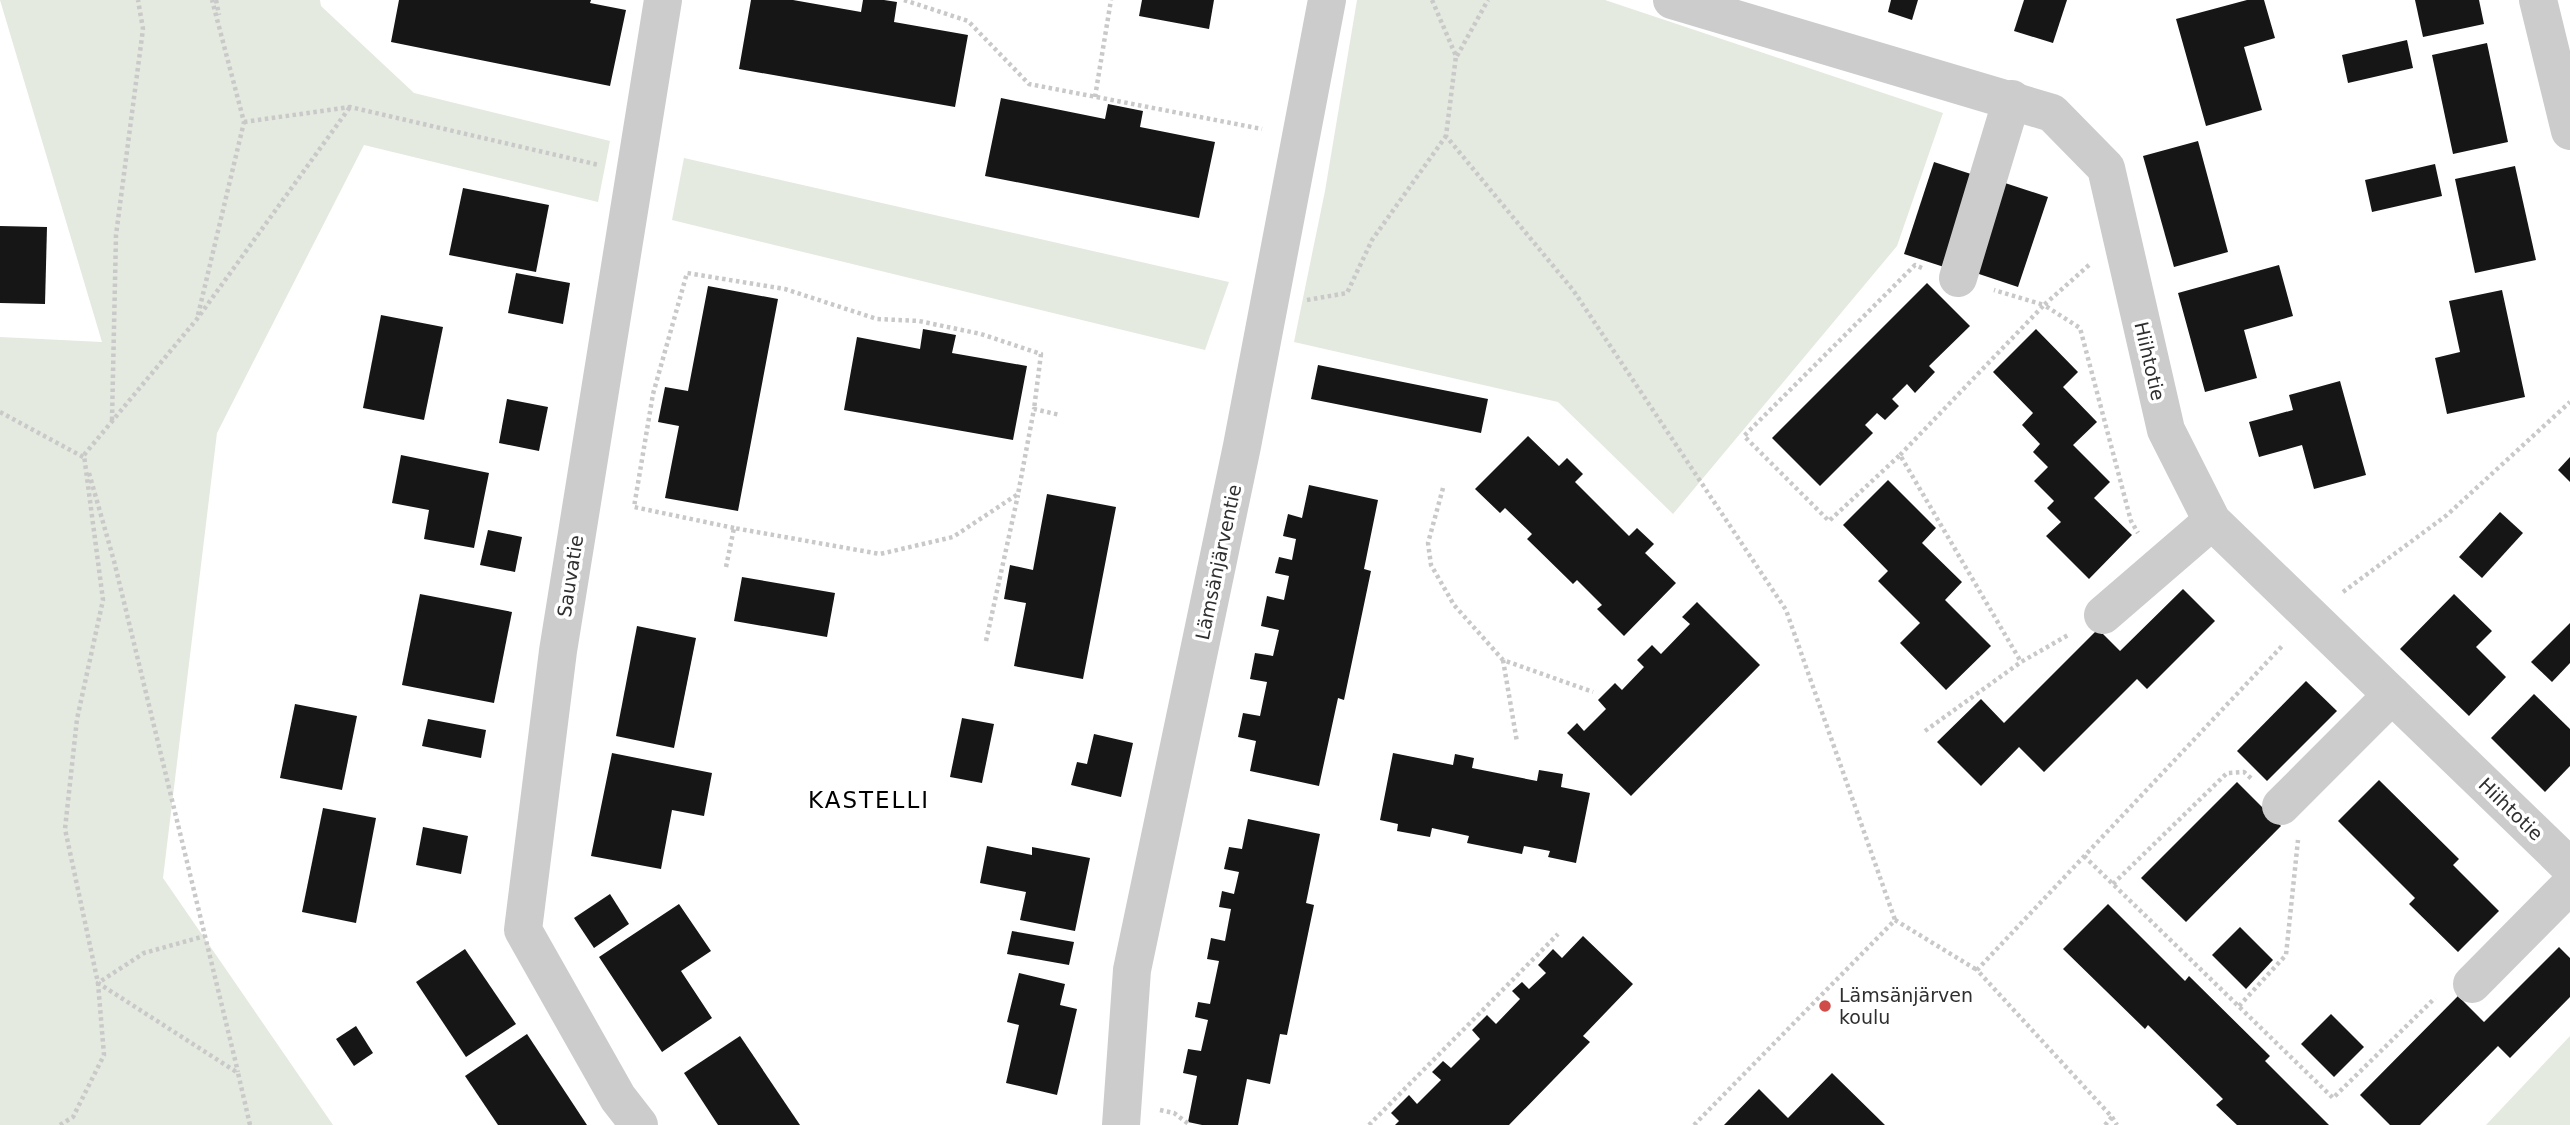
<svg xmlns="http://www.w3.org/2000/svg" width="2570" height="1125" viewBox="0 0 2570 1125" font-family="'DejaVu Sans',sans-serif">
<style>
.green{fill:#e4eadf}
.building{fill:#161616}
.lines{fill:none;stroke-linecap:round;stroke-linejoin:round}
.path{stroke:#c9c9c9;stroke-width:4.5;stroke-dasharray:3.5 3.5;stroke-linecap:butt}
.minor{stroke:#ccc;stroke-width:38}
.poi-dot{fill:#cf4c48;stroke:#fff;stroke-width:2.5}
.labels{text-anchor:middle;dominant-baseline:central;stroke-width:7;stroke-linejoin:round;paint-order:stroke}
.street-label{font-size:19px;fill:#2f2f2f;stroke:#fff}
.poi-label{font-size:19px;fill:#2f2f2f;stroke:#fff;text-anchor:start}
.quarter-label{font-size:23px;letter-spacing:2px;fill:#000;stroke:#fff}
</style>
<rect width="100%" height="100%" fill="#fff"/>
<g class="green">
<polygon points="0,0 320,0 321,6 414,93 610,141 598,202 364,145 217,433 163,878 333,1125 0,1125 0,337 102,342"/>
<polygon points="1357,0 1605,0 1943,113 1897,246 1673,514 1558,402 1294,342 1325,191"/>
<polygon points="684,158 1229,282 1205,350 672,220"/>
<polygon points="2570,1036 2570,1125 2486,1125"/>
</g>
<g class="building">
<polygon points="399,0 591,0 590,3 626,10 610,86 391,42"/>
<polygon points="751,0 793,0 861,12 863,0 884,0 897,2 894,22 968,35 955,107 739,69"/>
<polygon points="1142,0 1214,0 1209,29 1139,16"/>
<polygon points="1891,0 1918,0 1912,20 1888,12"/>
<polygon points="2024,0 2067,0 2053,43 2014,31"/>
<polygon points="2247,0 2264,0 2275,38 2244,47 2262,110 2206,126 2176,19"/>
<polygon points="2415,0 2479,0 2484,24 2423,37"/>
<polygon points="2407,40 2413,68 2348,83 2342,55"/>
<polygon points="2487,43 2508,142 2453,154 2432,55"/>
<polygon points="1001,98 1105,119 1108,104 1143,111 1140,127 1215,142 1199,218 985,176"/>
<polygon points="2198,141 2228,252 2174,267 2143,156"/>
<polygon points="1934,162 1974,175 1944,267 1904,254"/>
<polygon points="2435,164 2442,196 2372,212 2365,180"/>
<polygon points="2515,166 2536,260 2475,273 2455,179"/>
<polygon points="2005,183 2048,197 2018,287 1976,273"/>
<polygon points="463,188 549,205 536,272 449,255"/>
<polygon points="0,226 47,227 45,304 0,303"/>
<polygon points="2279,265 2293,316 2244,330 2257,378 2205,392 2178,293"/>
<polygon points="516,273 570,283 563,324 508,313"/>
<polygon points="1927,283 1970,326 1929,366 1935,372 1915,393 1907,384 1892,399 1899,406 1885,420 1877,413 1865,425 1873,433 1820,486 1772,438"/>
<polygon points="708,286 778,299 738,511 665,498 679,426 658,422 665,387 688,391"/>
<polygon points="2502,290 2525,397 2447,414 2435,358 2460,352 2449,301"/>
<polygon points="381,315 443,327 424,420 363,408"/>
<polygon points="923,329 956,335 952,353 1027,366 1013,440 844,410 857,337 920,349"/>
<polygon points="2036,329 2078,372 2063,387 2097,422 2073,445 2110,482 2094,498 2132,535 2089,579 2046,536 2061,522 2047,508 2054,501 2034,481 2048,467 2033,452 2040,444 2022,425 2033,413 1993,372"/>
<polygon points="1318,365 1488,399 1481,433 1311,399"/>
<polygon points="2340,381 2366,475 2314,489 2302,445 2259,457 2249,422 2293,410 2289,395"/>
<polygon points="507,399 548,407 539,451 499,443"/>
<polygon points="1528,436 1559,466 1567,458 1583,474 1575,482 1629,536 1637,528 1654,544 1645,553 1676,583 1624,636 1597,609 1602,605 1577,580 1573,584 1527,539 1532,534 1505,508 1500,513 1475,489"/>
<polygon points="401,455 489,473 474,548 424,539 429,510 392,503"/>
<polygon points="2570,457 2570,482 2558,470"/>
<polygon points="1888,480 1936,528 1922,543 1962,582 1945,600 1991,646 1946,690 1900,643 1920,623 1878,581 1888,571 1843,525"/>
<polygon points="1309,485 1378,500 1364,569 1371,571 1344,700 1338,698 1319,786 1250,771 1256,741 1238,737 1243,713 1260,716 1267,682 1250,679 1255,653 1273,656 1279,630 1261,626 1267,596 1284,600 1289,576 1275,573 1279,557 1292,560 1296,539 1283,536 1288,514 1302,518"/>
<polygon points="1047,494 1116,507 1083,679 1014,666 1026,603 1004,599 1010,565 1033,570"/>
<polygon points="2500,512 2523,533 2482,578 2459,557"/>
<polygon points="488,530 522,537 515,572 480,565"/>
<polygon points="742,577 835,593 827,637 734,621"/>
<polygon points="2183,589 2215,621 2147,689 2137,679 2044,772 2019,747 1981,786 1937,742 1981,699 2004,723 2098,629 2120,651"/>
<polygon points="420,594 512,612 494,703 402,685"/>
<polygon points="2454,594 2492,631 2476,647 2506,677 2469,716 2400,649"/>
<polygon points="1697,602 1760,665 1631,796 1567,733 1577,723 1584,731 1606,709 1598,700 1615,683 1622,690 1644,667 1637,660 1652,645 1661,654 1690,624 1682,617"/>
<polygon points="2570,623 2570,663 2552,682 2531,662"/>
<polygon points="637,626 696,638 674,748 616,736"/>
<polygon points="2306,681 2337,711 2267,781 2237,751"/>
<polygon points="2534,694 2570,729 2570,766 2545,792 2491,738"/>
<polygon points="295,704 357,716 342,790 280,778"/>
<polygon points="962,718 994,724 982,783 950,777"/>
<polygon points="428,719 486,730 481,758 422,746"/>
<polygon points="1094,734 1133,743 1121,797 1071,785 1077,762 1087,764"/>
<polygon points="612,753 712,773 704,816 672,810 661,869 591,856"/>
<polygon points="1393,753 1453,765 1455,754 1474,758 1472,768 1537,781 1539,770 1563,774 1561,787 1590,793 1576,863 1548,857 1550,851 1524,846 1522,854 1467,843 1469,836 1432,828 1430,837 1397,831 1398,824 1380,820"/>
<polygon points="2379,780 2459,859 2453,865 2499,911 2458,952 2409,904 2415,898 2338,821"/>
<polygon points="2237,782 2281,826 2186,922 2141,878"/>
<polygon points="323,808 376,818 356,923 302,912"/>
<polygon points="1248,819 1320,834 1306,903 1314,905 1287,1035 1280,1034 1270,1084 1247,1079 1238,1125 1202,1125 1188,1122 1197,1076 1183,1073 1188,1049 1201,1051 1208,1020 1195,1017 1198,1002 1210,1004 1219,961 1207,959 1211,938 1225,941 1231,909 1219,907 1222,891 1234,894 1239,872 1224,869 1229,847 1242,849"/>
<polygon points="423,827 468,836 461,874 416,865"/>
<polygon points="987,846 1032,855 1032,847 1090,858 1075,931 1020,920 1026,892 980,883"/>
<polygon points="610,894 629,924 594,948 574,918"/>
<polygon points="679,904 711,951 681,971 712,1018 662,1052 599,957"/>
<polygon points="2108,904 2185,981 2189,976 2270,1056 2265,1061 2329,1125 2237,1125 2216,1105 2223,1099 2148,1025 2145,1029 2063,949"/>
<polygon points="2240,927 2273,960 2246,989 2212,955"/>
<polygon points="1012,931 1074,942 1069,965 1007,954"/>
<polygon points="1583,936 1633,984 1583,1036 1590,1042 1509,1125 1395,1125 1399,1121 1391,1113 1409,1095 1417,1104 1441,1080 1432,1072 1443,1061 1451,1068 1480,1039 1472,1030 1487,1015 1496,1024 1520,999 1512,991 1522,982 1529,989 1546,973 1538,965 1553,949 1562,958"/>
<polygon points="2559,947 2570,958 2570,997 2510,1058 2498,1046 2420,1125 2390,1125 2360,1095 2458,996 2484,1022"/>
<polygon points="465,949 516,1024 466,1057 416,982"/>
<polygon points="1019,973 1065,984 1060,1005 1077,1009 1057,1095 1006,1083 1019,1025 1007,1022"/>
<polygon points="2331,1014 2364,1047 2334,1077 2301,1044"/>
<polygon points="356,1026 373,1053 354,1066 336,1039"/>
<polygon points="527,1034 587,1125 498,1125 465,1076"/>
<polygon points="740,1036 800,1125 718,1125 684,1073"/>
<polygon points="1832,1073 1885,1125 1724,1125 1759,1089 1788,1118"/>
</g>
<g class="lines">
<g class="path">
<polyline points="216,0 219,15"/>
<polyline points="904,0 968,21 1029,84 1262,129"/>
<polyline points="1432,0 1456,56 1446,136 1573,290 1786,610 1895,920"/>
<polyline points="1457,56 1488,0"/>
<polyline points="1095,97 1111,0"/>
<polyline points="244,122 350,107 599,165"/>
<polyline points="2089,265 2044,305 2080,328 2131,521 2138,533"/>
<polyline points="1922,268 1915,265 1744,436 1829,521 1900,455 2021,662"/>
<polyline points="1307,300 1347,293 1372,240 1446,136"/>
<polyline points="198,315 244,122 212,0"/>
<polyline points="0,412 85,458"/>
<polyline points="112,420 116,235 143,29 138,0"/>
<polyline points="1900,455 2044,305 1994,290"/>
<polyline points="89,473 114,561 238,1072"/>
<polyline points="1443,488 1428,543 1431,565 1454,605 1503,660 1593,692"/>
<polyline points="734,528 634,507 653,394 687,273 785,289 877,319 919,321 981,334 1041,354 1034,409"/>
<polyline points="726,567 734,528 880,554 953,537 1018,494 1034,409 1060,415"/>
<polyline points="2343,592 2447,515 2570,402"/>
<polyline points="986,641 1018,495"/>
<polyline points="1503,660 1517,742"/>
<polyline points="1925,731 2021,662 2070,634"/>
<polyline points="2084,856 2333,1098 2435,998"/>
<polyline points="2113,884 2227,773 2244,772 2253,780"/>
<polyline points="2239,1006 2286,955 2298,840"/>
<polyline points="1160,1110 1174,1113 1190,1125"/>
<polyline points="2112,1117 2117,1125"/>
<polyline points="60,1125 73,1117 104,1055 98,983 144,953 205,936"/>
<polyline points="250,1125 238,1073 98,983 65,829 77,719 103,600 84,455 197,319 350,107"/>
<polyline points="1369,1125 1558,934"/>
<polyline points="1694,1125 1895,920 1977,970"/>
<polyline points="2105,1125 2112,1117 1977,970 2284,644"/>
</g>
<g class="minor">
<polyline points="1672,0 2052,113 2106,168 2166,430 2212,521 2570,867"/>
<polyline points="2538,0 2570,131"/>
<polyline points="1958,278 2012,99"/>
<polyline points="2103,615 2212,521"/>
<polyline points="2281,806 2392,695"/>
<polyline points="2472,984 2570,885"/>
<polyline points="639,1125 618,1098 523,930 558,651 663,0"/>
<polyline points="1121,1125 1132,970 1242,446 1327,0"/>
</g>
</g>
<circle class="poi-dot" cx="1825" cy="1006" r="7"/>
<g class="labels">
<g class="street-label">
<text transform="translate(2150 361) rotate(77)">Hiihtotie</text>
<text transform="translate(1218 562) rotate(-78)">Lämsänjärventie</text>
<text transform="translate(570 576) rotate(-81)">Sauvatie</text>
<text transform="translate(2511 809) rotate(44)">Hiihtotie</text>
</g>
<g class="poi-label">
<text x="1839" y="995">Lämsänjärven<tspan x="1839" dy="22">koulu</tspan></text>
</g>
<g class="quarter-label">
<text x="869" y="800">KASTELLI</text>
</g>
</g>
</svg>
